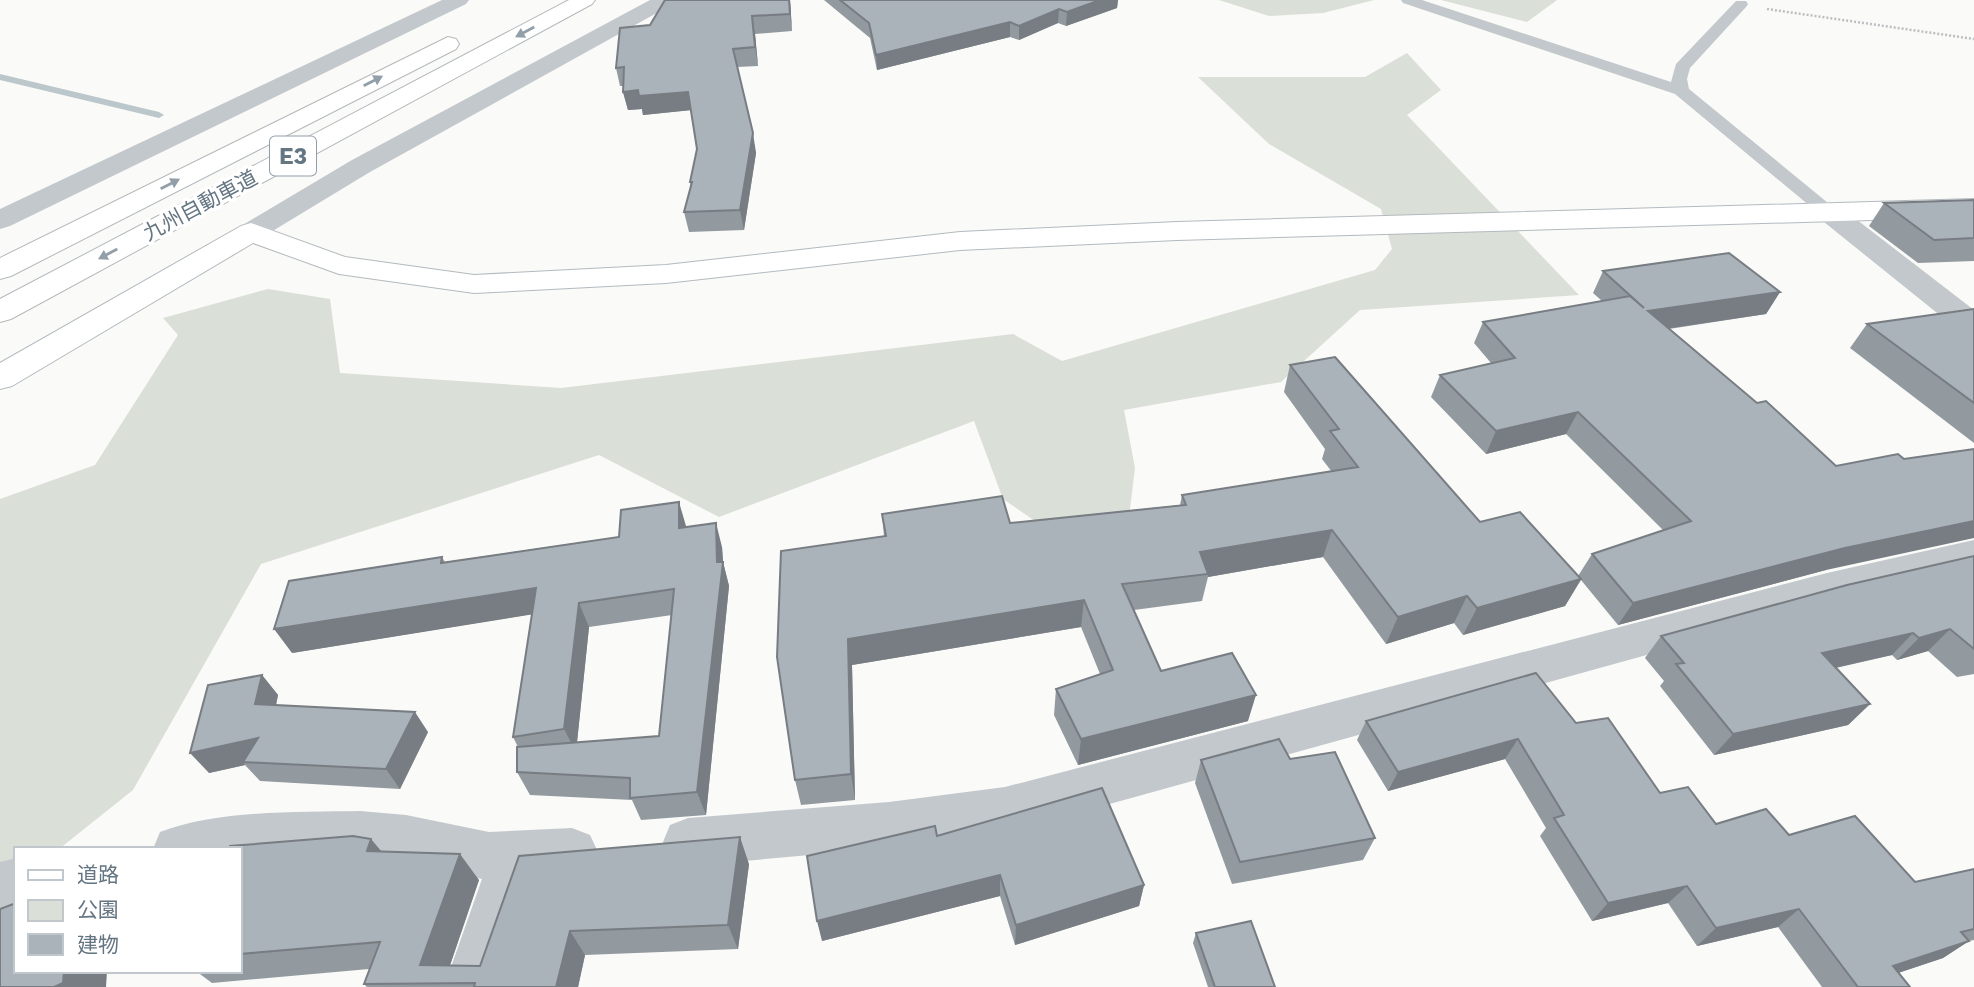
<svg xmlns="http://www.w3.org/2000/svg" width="1974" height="987" viewBox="0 0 1974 987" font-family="'Work Sans','Noto Sans JP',sans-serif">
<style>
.green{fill:#dadfd7}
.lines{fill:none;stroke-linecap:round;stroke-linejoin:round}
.stream{fill:#bbc7cb;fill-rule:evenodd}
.secondary-casing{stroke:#b3babf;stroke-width:2}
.highway-casing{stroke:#b4b9bd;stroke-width:2}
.path{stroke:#bbbfc2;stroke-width:2.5;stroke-dasharray:2 2;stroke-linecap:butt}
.lane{fill:#c3c8cc;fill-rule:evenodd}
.street{fill:#c3c8cc;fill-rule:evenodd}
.secondary{fill:#fff;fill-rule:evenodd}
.highway{fill:#fff;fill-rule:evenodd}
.wall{fill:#929a9f;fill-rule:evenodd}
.shaded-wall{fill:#777d82}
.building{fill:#aab3b9;stroke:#777d82;stroke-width:2}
.oneway{fill:#939fa8}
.labels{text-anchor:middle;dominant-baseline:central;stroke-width:7;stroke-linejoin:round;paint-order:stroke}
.far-street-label{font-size:21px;fill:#657683;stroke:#fff}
.shield{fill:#fff;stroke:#939fa8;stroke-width:2}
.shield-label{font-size:23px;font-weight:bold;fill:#657683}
</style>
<rect width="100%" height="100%" fill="#fafaf8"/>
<g class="green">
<polygon points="1219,0 1374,0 1323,13 1269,16"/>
<polygon points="1441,0 1557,0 1527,22"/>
<polygon points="1407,53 1441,90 1407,115 1579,295 1360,310 1281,382 1124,410 1135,468 1128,525 1048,530 1003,499 974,421 719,517 599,455 261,564 133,790 59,849 16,849 16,883 0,895 0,499 95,465 178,335 163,318 268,289 330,299 340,373 561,388 1013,334 1062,361 1375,270 1392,249 1381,209 1269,144 1198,77 1365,77"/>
</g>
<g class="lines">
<polygon class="stream" points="0,74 159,112 164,115 159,118 0,80"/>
<defs>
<polygon id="secondary" points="1974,199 1974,217 1177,240 960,250 666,283 474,293 339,274 253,243 12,386 0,389 0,363 241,226 251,223 345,257 474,275 666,265 960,232 1177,222"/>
<g id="highway">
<polygon points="569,0 595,0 592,4 11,319 0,322 0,299"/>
<polygon points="448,37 456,39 459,44 456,49 11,276 0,279 0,258"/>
</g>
</defs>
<use href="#secondary" class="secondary-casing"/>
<use href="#highway" class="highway-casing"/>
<polyline class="path" points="1767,9 1974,39"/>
<polygon class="lane" points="1401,0 1422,0 1671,82 1676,64 1736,1 1746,1 1748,4 1746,7 1690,68 1687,79 1689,89 1839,212 1836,216 1822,216 1675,94 1403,3"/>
<g class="street">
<polygon points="442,0 469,0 466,4 10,226 0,229 0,209"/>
<polygon points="650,0 676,0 673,4 370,172 261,238 251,241 241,238 236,232 241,226 352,160"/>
<polygon points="1829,203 1839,206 1974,310 1974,336 1962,333 1819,218 1815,212 1819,206"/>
<polygon points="1974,540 1974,570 1827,605 1005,833 889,848 688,866 670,859 663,842 670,825 688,818 889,802 1005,787 1827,573"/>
<path d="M 360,811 L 406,815 L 489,832 L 572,828 L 590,835 L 598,852 L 590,869 L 572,876 L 535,878 L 500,987 L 444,987 L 482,879 C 458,874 433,867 408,863 C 354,854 294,857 240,864 L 240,849 L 153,849 L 160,832 C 217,810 298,812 360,811 Z"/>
<polygon points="16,858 16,908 0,912 0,862"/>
</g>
<use href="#secondary" class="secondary"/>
<use href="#highway" class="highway"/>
</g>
<g class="wall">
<polygon points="790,0 792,31 755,34 758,66 737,67 756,153 744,230 689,232 684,212 691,187 690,182 697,149 691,110 643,115 642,109 628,110 623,92 624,86 620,86 616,68 650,25"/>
<polygon points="824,0 1118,0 1117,8 1066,26 1058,23 1019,40 1010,37 877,70 870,38"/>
<polygon points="1974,200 1974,261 1918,263 1869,226 1884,203"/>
<polygon points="1603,271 1780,292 1766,314 1669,329 1826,570 1618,625 1581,580 1565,606 1463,635 1454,623 1386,644 1323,557 1208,577 1202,601 1134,610 1161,671 1248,721 1078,765 1054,715 1056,689 1100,674 1081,627 852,665 855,800 801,805 795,780 884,536 882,514 1010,523 1180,505 1182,495 1332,472 1322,459 1325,449 1284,392 1290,365 1480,522 1578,576 1592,554 1663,530 1566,434 1486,454 1431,397 1440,375 1491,363 1474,343 1483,322 1602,301 1593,293"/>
<polygon points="1974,309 1974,443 1850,348 1867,324"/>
<path d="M 686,527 L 722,547 L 723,562 L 729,586 L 706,815 L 641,820 L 632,800 L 530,795 L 517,772 L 518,747 L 513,737 L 532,614 L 292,653 L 442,557 L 445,562 ZM 672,615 L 659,736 L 577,742 L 589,627 Z"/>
<polygon points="1974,556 1974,674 1957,677 1928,651 1897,660 1892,655 1836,668 1870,704 1848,725 1714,755 1660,686 1664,681 1645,658 1661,636"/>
<polygon points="262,675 278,695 276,705 428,732 400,789 260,781 245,765 209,773"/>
<polygon points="1366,721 1576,723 1660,793 1716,824 1789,835 1915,882 1974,869 1974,940 1969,941 1943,958 1898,973 1910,987 1822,987 1778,927 1697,946 1668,903 1592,921 1540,836 1546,828 1505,759 1388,791 1357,740"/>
<polygon points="1290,759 1375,838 1363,860 1232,884 1195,783 1201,760"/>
<polygon points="937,836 1144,885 1139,906 1015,945 1000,896 822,941"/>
<polygon points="240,849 381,852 479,880 450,965 480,966 519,856 749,864 738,949 585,955 578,987 367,987 364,984 369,969 212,983 196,971 240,971"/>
<polygon points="1196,933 1275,987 1208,987 1193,943"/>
</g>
<g class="shaded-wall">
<polygon points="789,0 790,0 792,31 790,14"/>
<polygon points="1100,0 1118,0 1117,8 1066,26 1067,12"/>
<polygon points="1059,9 1058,23 1019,40 1019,26"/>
<polygon points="752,16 755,34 758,66 755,47"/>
<polygon points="1010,22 1010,37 877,70 876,55"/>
<polygon points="638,90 688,92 692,110 643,115 642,109 628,110 623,92"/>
<polygon points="753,133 756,153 744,230 740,210"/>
<polygon points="1780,292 1766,314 1637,333 1648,311"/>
<polygon points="1578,412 1566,434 1486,454 1496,431"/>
<polygon points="679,502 686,526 686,552 679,528"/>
<polygon points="1974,521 1974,538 1826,570 1618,625 1633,603 1845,548"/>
<polygon points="716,523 722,547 723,562 729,586 706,815 697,792 717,562"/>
<polygon points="1332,530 1323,557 1208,577 1208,574 1200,552"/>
<polygon points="1581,579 1565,606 1463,635 1477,608"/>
<polygon points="536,588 547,612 292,653 274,629"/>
<polygon points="1467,596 1454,623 1386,644 1398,617"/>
<polygon points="1084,600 1081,627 852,665 855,800 851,774 848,639"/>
<polygon points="579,603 589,627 576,752 564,729"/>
<polygon points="1950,629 1928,651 1897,660 1919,638"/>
<polygon points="1913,633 1892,655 1802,675 1822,653"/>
<polygon points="262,675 278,695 272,724 255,704"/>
<polygon points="1256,695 1248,721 1078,765 1081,739"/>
<polygon points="1870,704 1848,725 1714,755 1733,734"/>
<polygon points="415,712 428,732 400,789 386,769"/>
<polygon points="258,738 243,762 245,765 209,773 190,753"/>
<polygon points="1518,739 1505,759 1388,791 1398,772"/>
<polygon points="740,837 749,864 738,949 728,925"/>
<polygon points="371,839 393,865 367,851"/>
<polygon points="460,854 479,880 444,983 420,965"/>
<polygon points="1000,875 1000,896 822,941 817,921"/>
<polygon points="1144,885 1139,906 1015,945 1016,925"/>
<polygon points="1687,886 1668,903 1592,921 1608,903"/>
<polygon points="1799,909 1778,927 1697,946 1716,928"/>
<polygon points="570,931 585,955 578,987 556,987"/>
<polygon points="1969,941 1943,958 1868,983 1893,966"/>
<polygon points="64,971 107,971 106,987 54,987"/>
</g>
<g class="building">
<polygon points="665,0 789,0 790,14 752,16 755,47 733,49 753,133 740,210 684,212 692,182 690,182 697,149 688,92 639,96 638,90 623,92 624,67 616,68 620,28 650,25"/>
<polygon points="840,0 1100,0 1067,12 1059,9 1019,26 1010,22 876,55 869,23"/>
<polygon points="1974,200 1974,238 1934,240 1884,203"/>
<polygon points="1729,253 1780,292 1648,311 1757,403 1766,401 1836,466 1898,454 1904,459 1974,449 1974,521 1845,548 1633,603 1592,554 1691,521 1578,412 1496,431 1440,375 1515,358 1483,322 1630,296 1644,308 1603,271"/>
<polygon points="1974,309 1974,403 1867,324"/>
<polygon points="1335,357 1480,522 1520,512 1581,579 1477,608 1467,596 1398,617 1332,530 1200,552 1208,574 1122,584 1161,671 1232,653 1256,695 1081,739 1056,689 1113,670 1084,600 848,639 851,774 795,780 777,657 781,551 886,536 882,514 1002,496 1010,523 1186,505 1182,495 1358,467 1330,431 1339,429 1290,365"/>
<polygon points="679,502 679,528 716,523 717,562 723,562 697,792 630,798 630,778 517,772 517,747 659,736 674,589 579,603 564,729 513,737 536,588 274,629 289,581 442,557 441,563 619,537 621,510"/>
<polygon points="1974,556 1974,649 1950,629 1919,638 1913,633 1822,653 1870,704 1733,734 1676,664 1684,663 1661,636 1847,585"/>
<polygon points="1536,673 1576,723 1608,718 1660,793 1688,787 1716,824 1766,809 1789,835 1855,816 1915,882 1974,869 1974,929 1961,932 1969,941 1893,966 1910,987 1858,987 1799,909 1716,928 1687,886 1608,903 1554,818 1564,815 1518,739 1398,772 1366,721"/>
<polygon points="262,675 255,704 415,712 386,769 243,762 258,738 190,753 208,685"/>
<polygon points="1279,739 1290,759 1335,752 1375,838 1240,862 1201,760"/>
<polygon points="1102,788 1144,885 1016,925 1000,875 817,921 807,856 935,826 937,836"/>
<polygon points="353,836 371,839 367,851 460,854 420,965 480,966 519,856 740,837 728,925 570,931 556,987 474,987 475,983 364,984 380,942 240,954 240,849 229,849 230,846"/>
<polygon points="16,903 16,971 64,971 63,983 54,987 0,987 0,909"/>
<polygon points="1251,921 1275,987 1215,987 1196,933"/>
</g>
<defs><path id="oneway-solid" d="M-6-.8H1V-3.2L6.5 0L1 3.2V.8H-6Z" transform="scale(1.75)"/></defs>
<g class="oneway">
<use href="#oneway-solid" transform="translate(525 32) rotate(152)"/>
<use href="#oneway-solid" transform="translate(373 81) rotate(-27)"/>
<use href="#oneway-solid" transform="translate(170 184) rotate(-27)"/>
<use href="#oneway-solid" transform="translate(108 254) rotate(152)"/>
</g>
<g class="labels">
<g class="far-street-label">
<text transform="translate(200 205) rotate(-28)">九州自動車道</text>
</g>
<rect class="shield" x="270" y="136.5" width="46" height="39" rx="5"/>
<g class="shield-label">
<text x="293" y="156">E3</text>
</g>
</g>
<rect x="14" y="847" width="228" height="126" fill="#ffffff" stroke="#c1c8cd" stroke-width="2"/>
<rect x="28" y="870" width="35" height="10" fill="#ffffff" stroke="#c1c8cd" stroke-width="2"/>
<text x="77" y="882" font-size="21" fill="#657683">道路</text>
<rect x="28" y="900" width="35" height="21" fill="#dadfd7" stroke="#c1c8cd" stroke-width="2"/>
<text x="77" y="917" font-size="21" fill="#657683">公園</text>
<rect x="28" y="934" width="35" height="21" fill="#aab3b9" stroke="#c1c8cd" stroke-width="2"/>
<text x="77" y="952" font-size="21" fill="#657683">建物</text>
</svg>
